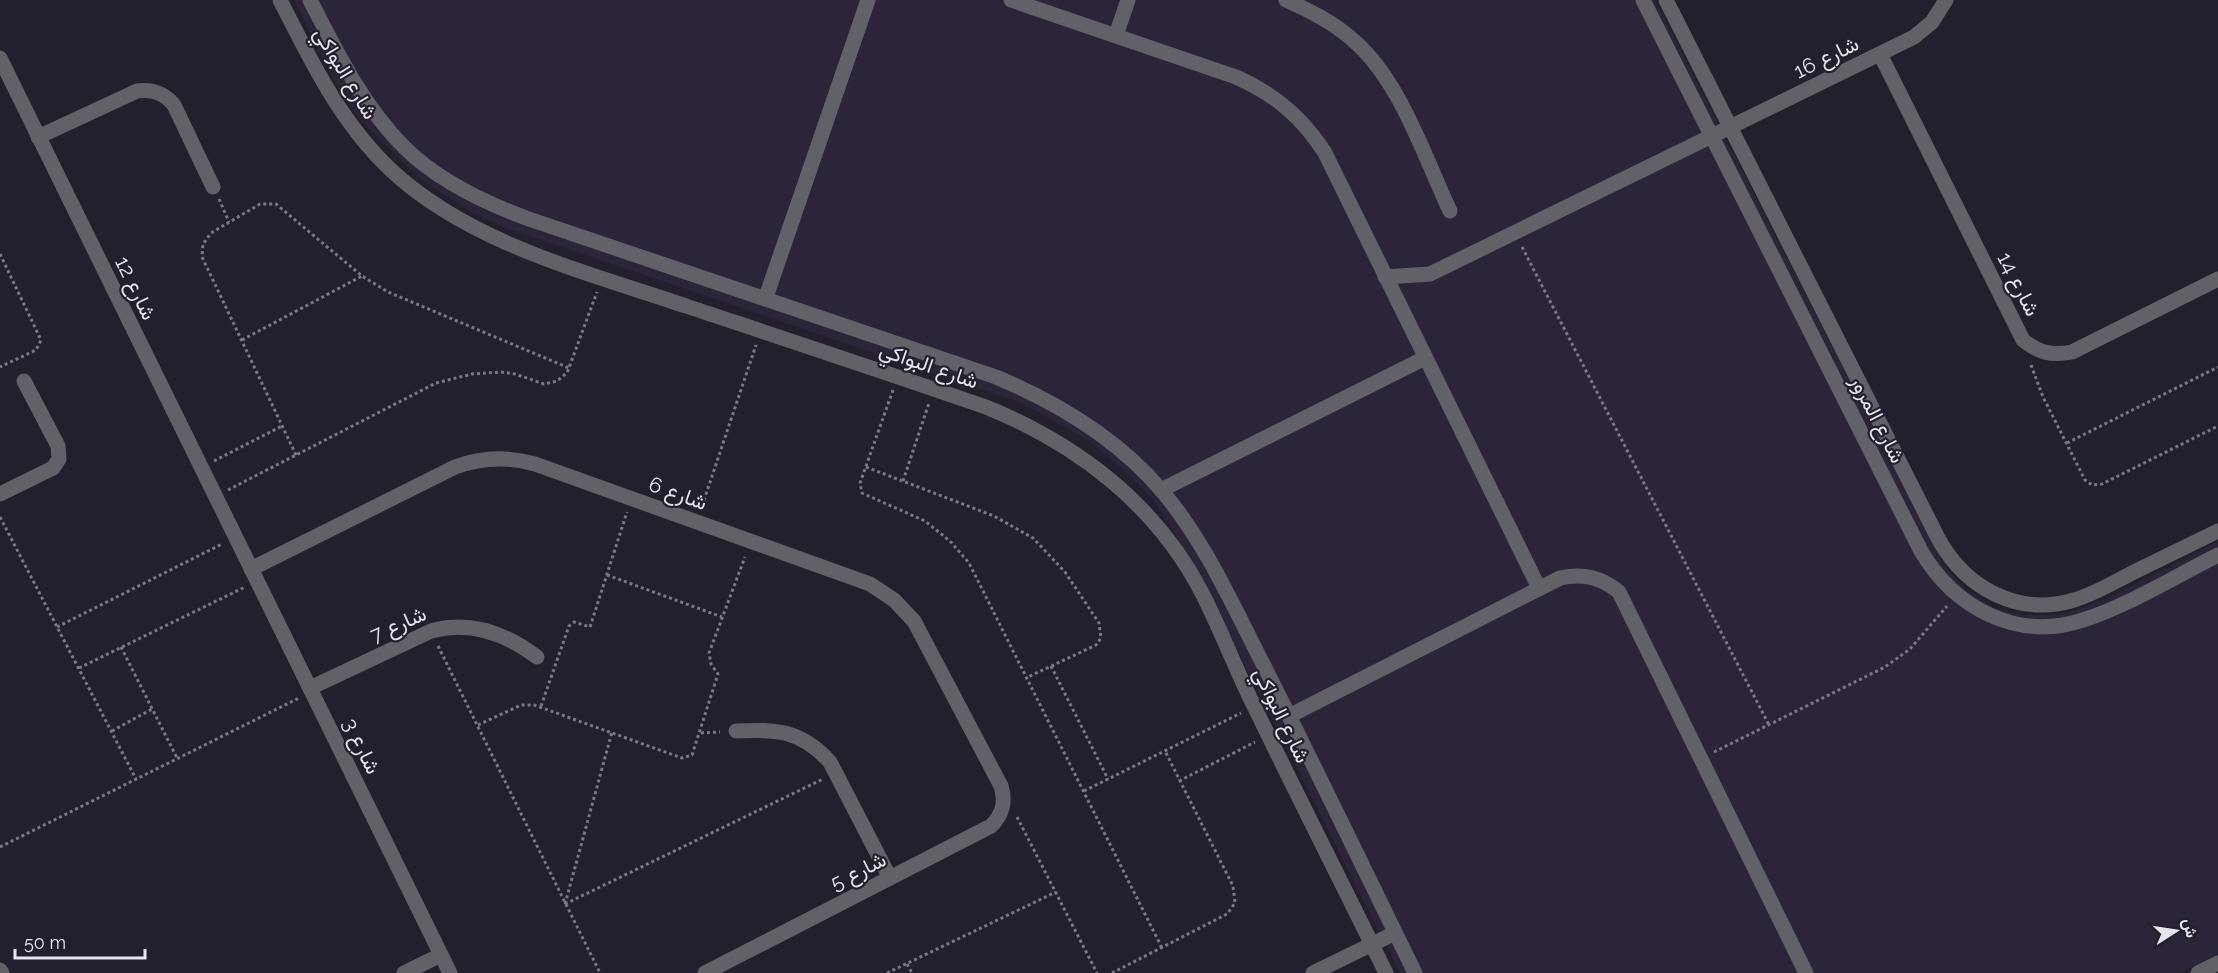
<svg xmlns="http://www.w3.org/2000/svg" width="2218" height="973" viewBox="0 0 2218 973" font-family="Raleway,Vazirmatn,sans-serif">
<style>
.built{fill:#2c2539}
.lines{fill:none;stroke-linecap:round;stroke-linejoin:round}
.path{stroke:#7c7883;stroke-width:3;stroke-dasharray:3 3;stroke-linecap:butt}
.minor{stroke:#636168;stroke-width:15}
.labels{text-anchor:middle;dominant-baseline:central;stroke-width:4.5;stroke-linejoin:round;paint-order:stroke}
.street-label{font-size:21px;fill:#e7e4ed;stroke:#241f2c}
</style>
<rect width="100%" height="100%" fill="#241f2c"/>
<polygon class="built" points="294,0 1655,0 1944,565 1966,590 1993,607 2022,615 2056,615 2074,611 2109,597 2218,542 2218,954 2179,973 1400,973 1202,580 1156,503 1123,469 1086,439 1022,403 506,228 473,213 419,178 361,120 334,80"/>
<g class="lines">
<g class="path">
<polyline points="219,199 229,222"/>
<polyline points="1522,247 1769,725"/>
<polyline points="0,254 41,340 36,350 0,367"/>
<polyline points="242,340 362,276"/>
<polyline points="2031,365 2043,397 2085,480 2092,485 2102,484 2218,426"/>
<polyline points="893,390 860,483 862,493 925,521 950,541 969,563 1162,948"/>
<polyline points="2067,443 2218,367"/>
<polyline points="296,455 202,257 203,244 211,233 260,204 276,204 362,276 388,292 569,368"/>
<polyline points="214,461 282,426"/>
<polyline points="866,467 994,516 1033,538 1065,572 1099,623 1101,638 1096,645 1028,677"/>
<polyline points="903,481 929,403"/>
<polyline points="228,490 436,383 472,374 501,372 515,374 544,384 557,381 567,373 597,292"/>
<polyline points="702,506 756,345"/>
<polyline points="0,517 136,779"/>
<polyline points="607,575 722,617"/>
<polyline points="57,627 222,544"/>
<polyline points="438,646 600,973"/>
<polyline points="121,647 177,758"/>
<polyline points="1051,666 1108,779"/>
<polyline points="79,668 245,587"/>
<polyline points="541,706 569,626 574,622 590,627 627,512"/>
<polyline points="478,725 521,705 534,705 682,758 692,755 718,674 711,664 709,653 745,557"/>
<polyline points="112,731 152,709"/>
<polyline points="701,733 720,732"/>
<polyline points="1714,752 1885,667 1910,649 1947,606"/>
<polyline points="1179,781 1255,742"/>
<polyline points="1084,791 1241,713"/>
<polyline points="1017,817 1097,973"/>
<polyline points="0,847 299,698"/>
<polyline points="565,904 823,779"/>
<polyline points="565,904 612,732"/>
<polyline points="907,964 912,973"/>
<polyline points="887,973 1056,892"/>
<polyline points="1112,973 1227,914 1235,903 1233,886 1165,751"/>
</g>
<g class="minor">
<path d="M 280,0 C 311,61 340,122 391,170 C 470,244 589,273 689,307 C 788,340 888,373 986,407 C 1077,444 1156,504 1202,593 C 1221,630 1236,670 1255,708 C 1298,797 1343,885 1386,973"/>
<path d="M 310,0 C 337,52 362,105 404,147 C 437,180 483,202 526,218 L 996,377 C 1058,403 1118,439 1162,491 C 1206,543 1234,608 1265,668 C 1316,769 1365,871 1415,973"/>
<path d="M 1011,0 L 1236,77 C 1275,94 1303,118 1325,153 L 1539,588"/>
<path d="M 1286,0 C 1310,11 1333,22 1353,40 C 1400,80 1424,156 1450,211"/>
<path d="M 1643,0 L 1921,551 C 1954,607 2016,642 2083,620 C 2129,605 2174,577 2218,555"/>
<path d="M 1666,0 L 1939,540 C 1966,588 2018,617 2074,600 C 2095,594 2116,581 2136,571 C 2163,558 2191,544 2218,531"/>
<polyline points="1116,35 1128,0"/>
<path d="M 1880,54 L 2023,340 C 2039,353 2052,356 2072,352 L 2218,279"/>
<polyline points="0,58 450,973"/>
<path d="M 38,137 L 137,91 C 153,89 164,93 174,105 L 213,187"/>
<polyline points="1385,277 1430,274 1914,37 1932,22 1946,0"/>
<polyline points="766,297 868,0"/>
<polyline points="1161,490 1425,358"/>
<polyline points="0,494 53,468 59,459 58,446 24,381"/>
<path d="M 251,569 L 455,467 C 482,457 507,456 535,464 L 870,584 L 894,600 L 914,621 L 1001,786 C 1006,802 1003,814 991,826 L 705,973"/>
<path d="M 310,688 L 431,631 C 470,620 505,633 537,657"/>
<path d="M 1289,716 L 1560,578 C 1583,573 1601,577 1619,592 L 1806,973"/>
<path d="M 736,731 C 777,729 801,730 830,762 L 890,878"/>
<polyline points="0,970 2,973"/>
<polyline points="404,973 441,955"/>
<polyline points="1313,973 1395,933"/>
<polyline points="2198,973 2218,963"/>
</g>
</g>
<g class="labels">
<g class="street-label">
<text transform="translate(1826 57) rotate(-26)">شارع 16</text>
<text transform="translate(346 73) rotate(59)">شارع البواكي</text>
<text transform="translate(2019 284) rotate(63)">شارع 14</text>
<text transform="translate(136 288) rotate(64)">شارع 12</text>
<text transform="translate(929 365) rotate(19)">شارع البواكي</text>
<text transform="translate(1878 419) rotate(63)">شارع المرور</text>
<text transform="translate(678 493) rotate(20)">شارع 6</text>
<text transform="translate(398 624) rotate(-24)">شارع 7</text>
<text transform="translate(1282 715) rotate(64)">شارع البواكي</text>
<text transform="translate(362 746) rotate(64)">شارع 3</text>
<text transform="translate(858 871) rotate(-27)">شارع 5</text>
</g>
</g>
<g transform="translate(2176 931) rotate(78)" stroke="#241f2c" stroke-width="4.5" paint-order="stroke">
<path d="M0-4.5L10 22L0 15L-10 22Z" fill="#e7e4ed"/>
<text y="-9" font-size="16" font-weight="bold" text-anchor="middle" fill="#e7e4ed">ش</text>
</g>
<path d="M15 949v9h130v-9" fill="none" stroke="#e7e4ed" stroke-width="3"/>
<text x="24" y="949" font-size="18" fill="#e7e4ed" stroke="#241f2c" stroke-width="4.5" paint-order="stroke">50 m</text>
</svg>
